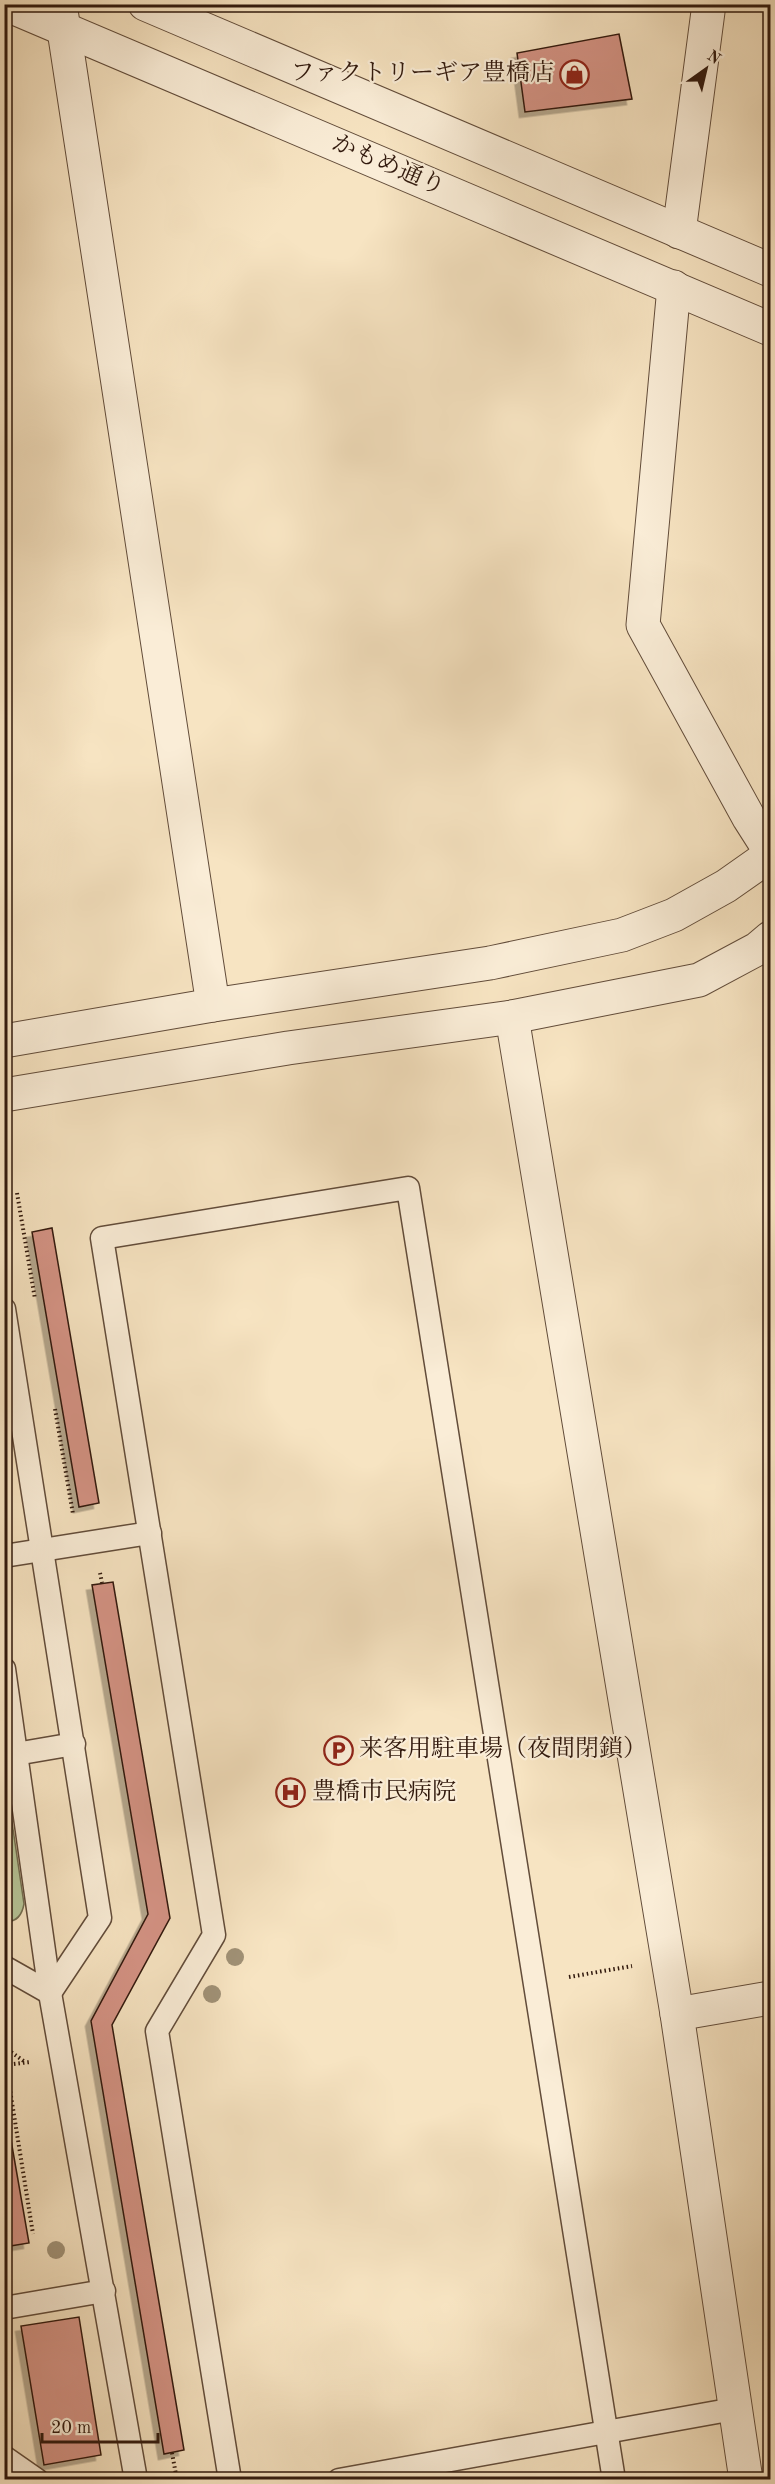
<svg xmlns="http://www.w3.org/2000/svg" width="775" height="2484" viewBox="0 0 775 2484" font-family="'Old Standard TT','Noto Serif JP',serif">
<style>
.green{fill:#b6c598;stroke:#746f52;stroke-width:1.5}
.building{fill:#d59385;stroke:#31190d;stroke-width:1.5;filter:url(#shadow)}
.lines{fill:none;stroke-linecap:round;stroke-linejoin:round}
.service-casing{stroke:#624c3a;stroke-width:25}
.minor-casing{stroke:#624c3a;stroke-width:35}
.tertiary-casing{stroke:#624c3a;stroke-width:35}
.path{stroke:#31190d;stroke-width:4;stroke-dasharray:1.5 3;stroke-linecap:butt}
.service{stroke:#faedd7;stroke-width:22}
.minor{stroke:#faedd7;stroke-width:33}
.tertiary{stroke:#faedd7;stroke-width:33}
.tree{fill:#a09176}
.labels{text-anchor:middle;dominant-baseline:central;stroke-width:4.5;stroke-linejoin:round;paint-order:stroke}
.poi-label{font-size:24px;fill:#31190d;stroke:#faedd7;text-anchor:start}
.street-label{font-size:24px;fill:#31190d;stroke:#faedd7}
</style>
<defs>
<filter id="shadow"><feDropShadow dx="-5.5" dy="5.5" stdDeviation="0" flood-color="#0004"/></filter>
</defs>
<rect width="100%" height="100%" fill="#f7e4c2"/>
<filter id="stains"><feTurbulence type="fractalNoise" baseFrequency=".00333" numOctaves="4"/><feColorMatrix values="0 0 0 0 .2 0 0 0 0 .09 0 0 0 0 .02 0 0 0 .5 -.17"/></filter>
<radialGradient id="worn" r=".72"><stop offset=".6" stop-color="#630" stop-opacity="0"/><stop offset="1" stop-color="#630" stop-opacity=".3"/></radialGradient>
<path class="green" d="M 5,1792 L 9,1802 L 24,1904 C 22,1915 17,1923 4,1921 Z"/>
<g class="building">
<polygon points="619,34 632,99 525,112 517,53"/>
<polygon points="52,1228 99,1503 79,1507 32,1232"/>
<polygon points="113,1582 170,1918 112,2025 184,2450 164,2454 91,2021 148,1914 92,1585"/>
<polygon points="4,2100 29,2243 4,2247"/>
<polygon points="79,2317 101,2455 44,2465 21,2326"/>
</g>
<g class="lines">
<defs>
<g id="service">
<polyline points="4,1309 100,1918 50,1993 4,1967"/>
<polyline points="4,1556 150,1533"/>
<polyline points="4,1669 50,1993 136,2480"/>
<polyline points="4,1756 74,1744"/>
<polyline points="4,2308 104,2291"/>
<polyline points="4,2457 37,2480"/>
<polyline points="230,2480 157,2031 214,1935 102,1238 408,1188 614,2480"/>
<polyline points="339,2480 734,2409"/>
</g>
<g id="minor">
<polyline points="60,4 213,1005"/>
<polyline points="679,232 709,4"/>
<polyline points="674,287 643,625 749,818 770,851"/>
<polyline points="677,2014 770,1998"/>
</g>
<g id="tertiary">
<polyline points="5,4 770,329"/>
<polyline points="145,4 770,270"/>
<polyline points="512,1017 677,2014 746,2480"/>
<polyline points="4,1041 213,1005 490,963 622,935 674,915 726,886 770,855"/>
<polyline points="4,1095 288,1048 512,1017 699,980 757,949 770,938"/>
</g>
</defs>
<use href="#service" class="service-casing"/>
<use href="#minor" class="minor-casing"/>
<use href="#tertiary" class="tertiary-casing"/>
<g class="path">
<polyline points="17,1193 35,1299"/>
<polyline points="55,1409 73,1514"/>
<polyline points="100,1573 102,1583"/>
<polyline points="569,1977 632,1966"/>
<polyline points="4,2047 25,2062"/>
<polyline points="5,2065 30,2062"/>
<polyline points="6,2065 33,2234"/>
<polyline points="172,2453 177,2480"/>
</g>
<use href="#service" class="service"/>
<use href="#minor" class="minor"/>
<use href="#tertiary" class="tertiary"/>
</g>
<g class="tree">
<circle cx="235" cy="1957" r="9"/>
<circle cx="212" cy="1994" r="9"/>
<circle cx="56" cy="2250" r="9"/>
</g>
<defs>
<symbol id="shop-ring" viewBox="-11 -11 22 22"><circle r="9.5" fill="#faedd7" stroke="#8f2418" stroke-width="1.5"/><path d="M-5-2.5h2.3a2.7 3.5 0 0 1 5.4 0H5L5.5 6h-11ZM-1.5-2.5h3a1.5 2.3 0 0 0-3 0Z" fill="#8f2418"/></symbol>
<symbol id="parking-ring" viewBox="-11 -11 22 22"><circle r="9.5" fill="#faedd7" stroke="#8f2418" stroke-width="1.5"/><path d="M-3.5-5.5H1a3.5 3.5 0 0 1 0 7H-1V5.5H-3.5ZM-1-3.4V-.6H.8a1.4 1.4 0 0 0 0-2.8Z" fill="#8f2418"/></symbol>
<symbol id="hospital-ring" viewBox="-11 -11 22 22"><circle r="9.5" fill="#faedd7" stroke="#8f2418" stroke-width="1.5"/><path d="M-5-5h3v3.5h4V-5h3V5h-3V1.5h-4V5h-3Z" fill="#8f2418"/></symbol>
</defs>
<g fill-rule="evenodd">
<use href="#shop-ring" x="558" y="58" width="33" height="33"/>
<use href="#parking-ring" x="322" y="1734" width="33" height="33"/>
<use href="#hospital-ring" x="274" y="1776" width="33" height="33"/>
</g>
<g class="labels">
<g class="poi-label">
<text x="554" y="74" text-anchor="end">ファクトリーギア豊橋店</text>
<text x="359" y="1750">来客用駐車場（夜間閉鎖）</text>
<text x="312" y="1793">豊橋市民病院</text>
</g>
<g class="street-label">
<text transform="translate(388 166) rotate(23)">かもめ通り</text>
</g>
</g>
<rect width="775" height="2484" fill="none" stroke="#f7e4c2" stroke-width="24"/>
<rect x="6" y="6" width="763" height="2472" fill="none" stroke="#31190d" stroke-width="3"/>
<rect x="12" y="12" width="751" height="2460" fill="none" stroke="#31190d" stroke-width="1.5"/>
<g transform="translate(706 69) rotate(34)" stroke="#faedd7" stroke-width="4.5" paint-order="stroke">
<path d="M0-4.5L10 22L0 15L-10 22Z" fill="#31190d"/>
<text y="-9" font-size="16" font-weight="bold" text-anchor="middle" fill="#31190d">N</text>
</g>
<path d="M42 2433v9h116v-9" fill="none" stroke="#31190d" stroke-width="3"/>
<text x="51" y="2433" font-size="18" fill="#31190d" stroke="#faedd7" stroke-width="4.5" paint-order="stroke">20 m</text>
<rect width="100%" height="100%" filter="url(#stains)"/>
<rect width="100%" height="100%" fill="url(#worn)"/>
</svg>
